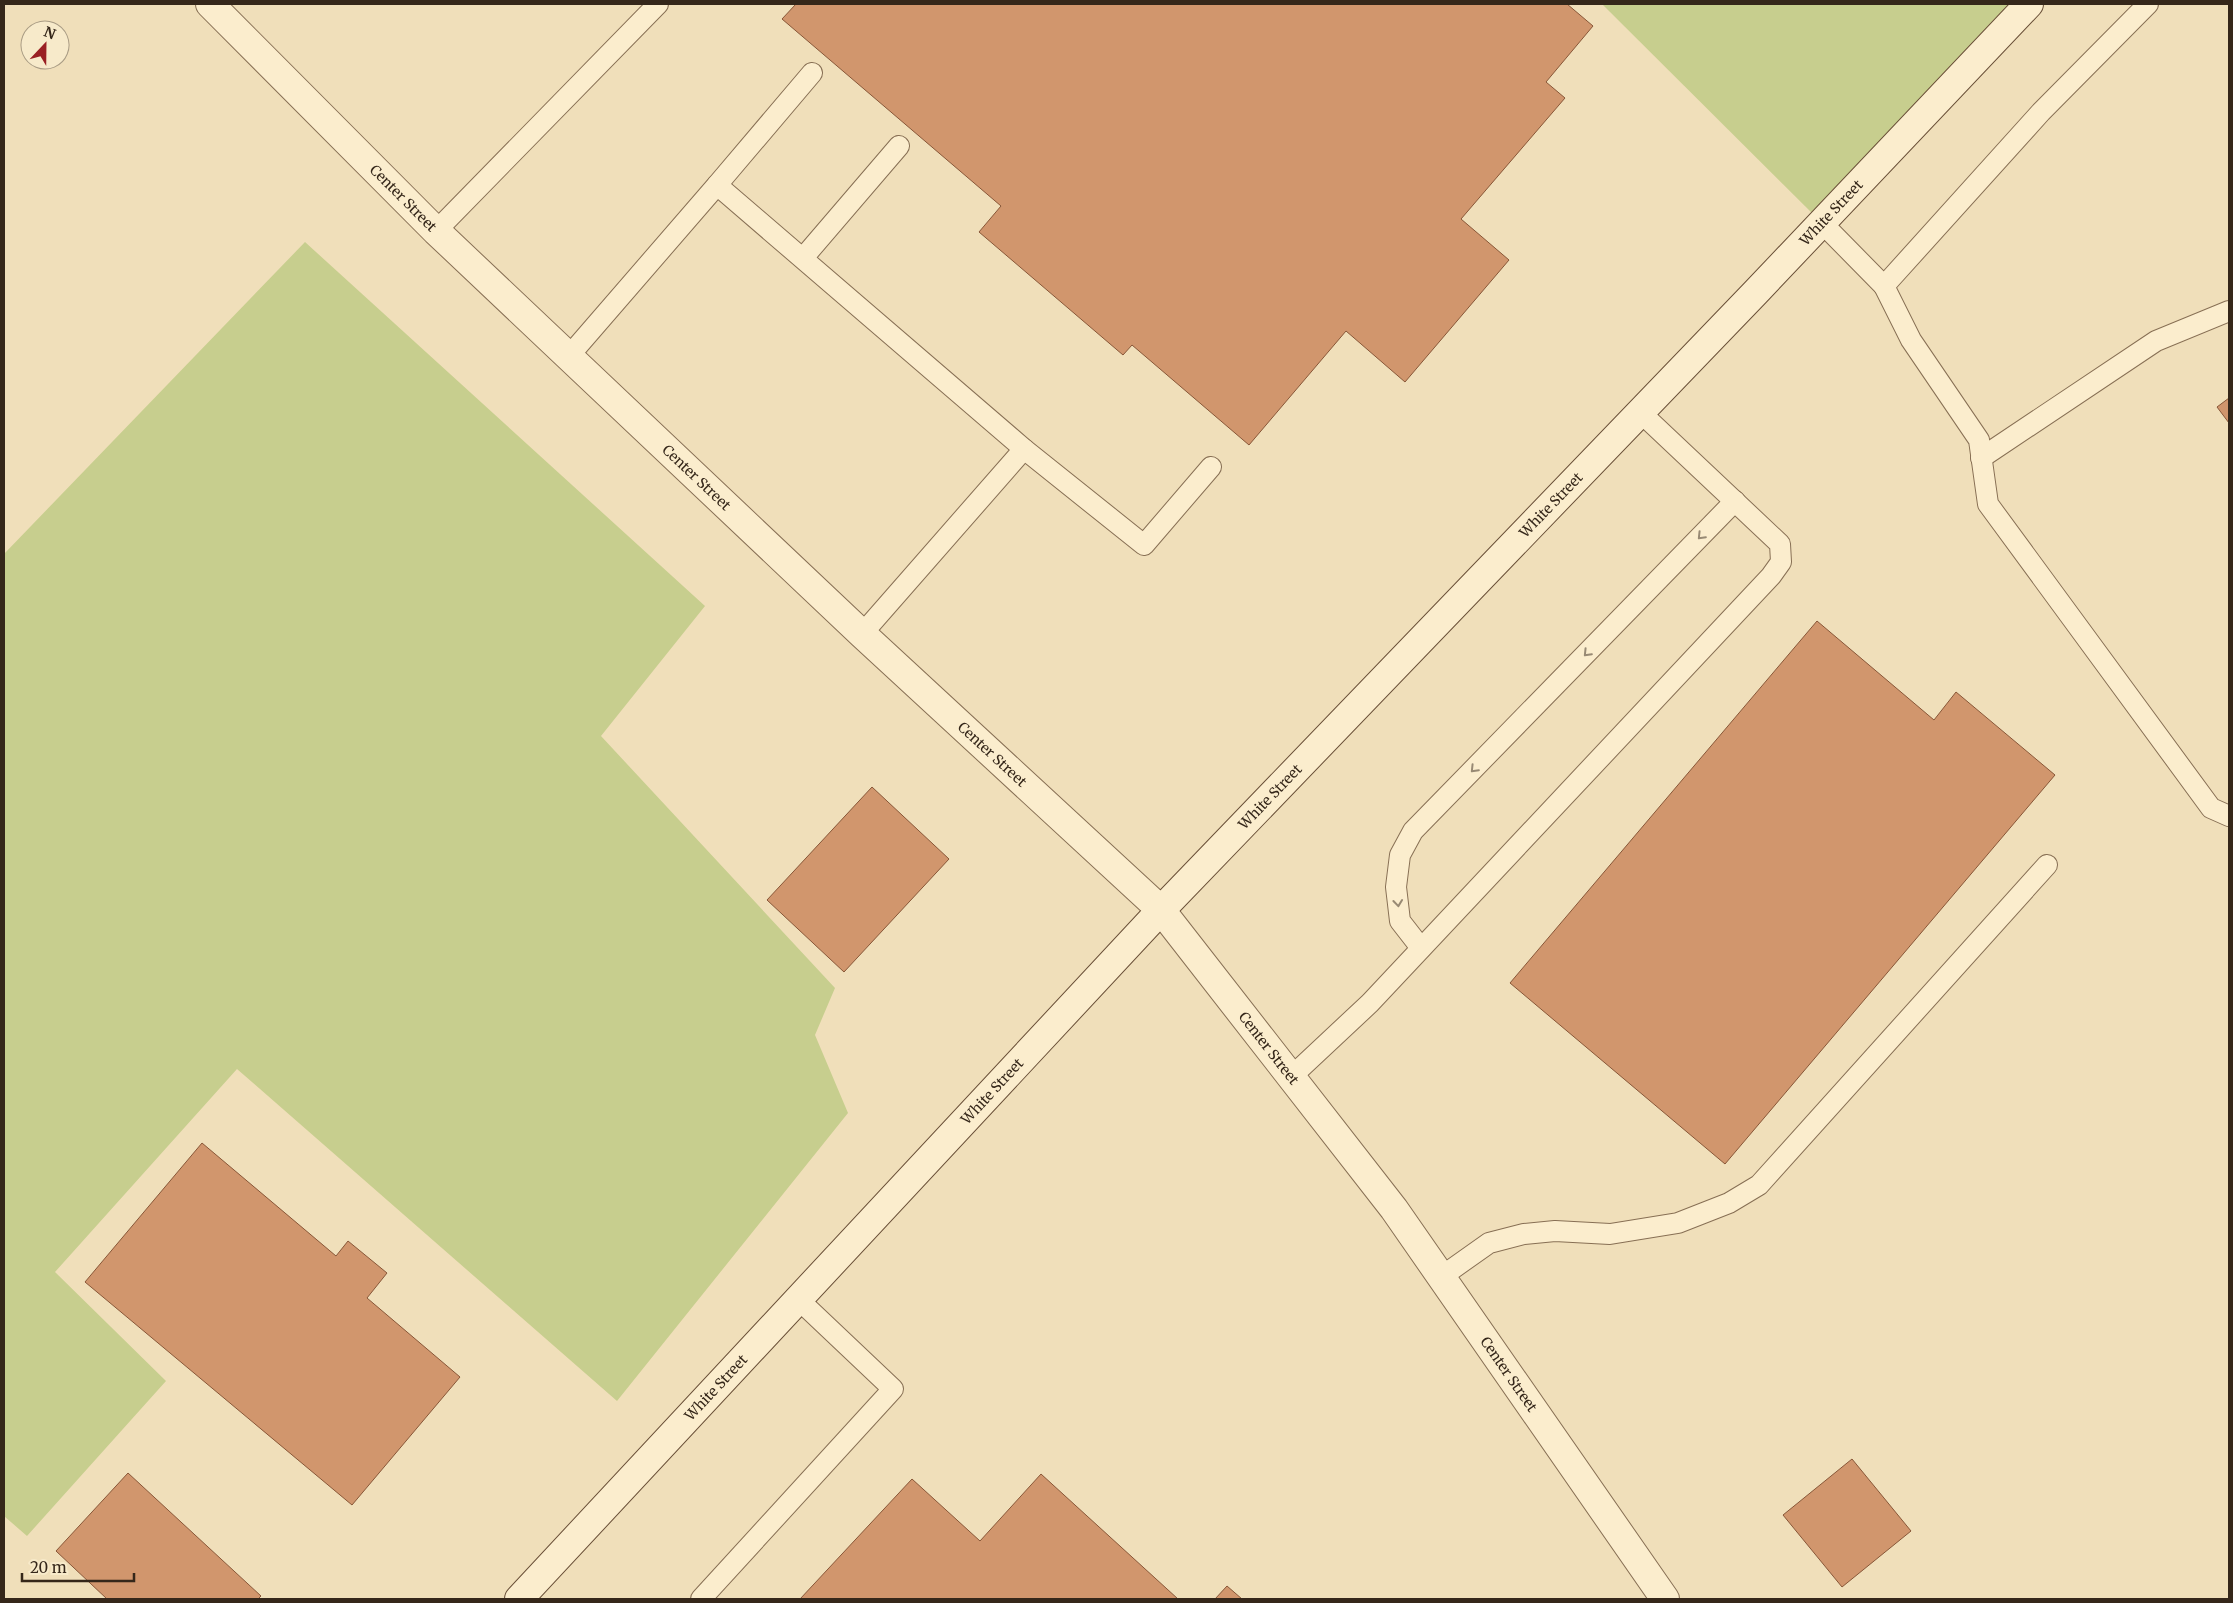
<svg xmlns="http://www.w3.org/2000/svg" width="2233" height="1603" viewBox="0 0 2233 1603" font-family="Merriweather,serif">
<style>
.green{fill:#c7ce8e}
.building{fill:#d1966d;stroke:#885738}
.lines{fill:none;stroke-linecap:round;stroke-linejoin:round}
.lane-casing{stroke:#876f54;stroke-width:22}
.street-casing{stroke:#876f54;stroke-width:30}
.secondary-casing{stroke:#694f37;stroke-width:30}
.lane{stroke:#fbedcd;stroke-width:20}
.street{stroke:#fbedcd;stroke-width:28}
.secondary{stroke:#fbedcd;stroke-width:28}
.oneway{stroke:#988a74}
.labels{text-anchor:middle;dominant-baseline:central;stroke-width:4;stroke-linejoin:round;paint-order:stroke}
.street-label{font-size:14px;fill:#35271a;stroke:#f7eaca}
</style>
<rect width="100%" height="100%" fill="#f0dfba"/>
<g class="green">
<polygon points="1602,4 2029,4 1822,223"/>
<polygon points="305,242 705,606 601,736 835,988 815,1035 848,1113 617,1401 237,1069 55,1272 166,1381 27,1536 4,1516 4,554"/>
</g>
<g class="building">
<polygon points="796,4 1567,4 1593,26 1546,82 1565,98 1461,219 1509,260 1405,382 1346,331 1249,445 1132,345 1123,355 979,232 1001,206 782,19"/>
<polygon points="2229,398 2229,423 2217,407"/>
<polygon points="1817,621 1934,720 1956,692 2055,775 1725,1164 1510,983"/>
<polygon points="872,787 949,859 844,972 767,900"/>
<polygon points="202,1143 336,1256 348,1241 387,1273 367,1298 460,1377 352,1505 85,1282"/>
<polygon points="1852,1459 1911,1531 1842,1587 1783,1515"/>
<polygon points="128,1473 261,1596 258,1599 107,1599 56,1551"/>
<polygon points="1041,1474 1178,1599 800,1599 912,1479 980,1541"/>
<polygon points="1227,1586 1242,1599 1215,1599"/>
</g>
<g class="lines">
<defs>
<g id="lane">
<polyline points="2148,4 2041,112 1884,286 1911,340 1979,440 1988,504 2211,808 2229,816"/>
<polyline points="717,185 812,73"/>
<polyline points="1822,223 1884,286"/>
<polyline points="436,231 658,4"/>
<polyline points="803,258 899,146"/>
<polyline points="569,356 717,185 1024,449 862,634"/>
<polyline points="1024,449 1144,545 1211,467"/>
<polyline points="1981,458 2156,341 2229,311"/>
<polyline points="1421,948 1400,921 1396,887 1400,855 1413,831 1735,501"/>
<polyline points="1291,1077 1370,1003 1771,576 1781,562 1780,544 1640,412"/>
<polyline points="1441,1277 1489,1243 1524,1234 1555,1231 1610,1234 1678,1223 1729,1203 1759,1185 2047,865"/>
<polyline points="701,1599 893,1389 798,1299"/>
</g>
<g id="street">
<path id="s1" d="M 210,4 L 436,231 L 862,634 L 1161,910 L 1394,1209 L 1665,1599"/>
</g>
<g id="secondary">
<path id="s2" d="M 519,1599 L 1161,910 L 1755,293 L 2029,4"/>
</g>
</defs>
<use href="#lane" class="lane-casing"/>
<use href="#street" class="street-casing"/>
<use href="#secondary" class="secondary-casing"/>
<use href="#lane" class="lane"/>
<use href="#street" class="street"/>
<use href="#secondary" class="secondary"/>
</g>
<defs><path id="oneway-chevron" d="M-2-3.5L2.5 0L-2 3.5" fill="none" stroke-width="1.6" stroke-linecap="round" stroke-linejoin="round" transform="scale(1.25)"/></defs>
<g class="oneway">
<use href="#oneway-chevron" transform="translate(1701 536) rotate(134)"/>
<use href="#oneway-chevron" transform="translate(1587 653) rotate(134)"/>
<use href="#oneway-chevron" transform="translate(1474 769) rotate(134)"/>
<use href="#oneway-chevron" transform="translate(1398 903) rotate(84)"/>
</g>
<g class="labels">
<g class="street-label">
<text stroke="none"><textPath href="#s1" startOffset="274">Center Street</textPath></text>
<text stroke="none"><textPath href="#s2" startOffset="1909">White Street</textPath></text>
<text stroke="none"><textPath href="#s1" startOffset="679">Center Street</textPath></text>
<text stroke="none"><textPath href="#s2" startOffset="1504">White Street</textPath></text>
<text stroke="none"><textPath href="#s1" startOffset="1084">Center Street</textPath></text>
<text stroke="none"><textPath href="#s2" startOffset="1099">White Street</textPath></text>
<text stroke="none"><textPath href="#s1" startOffset="1489">Center Street</textPath></text>
<text stroke="none"><textPath href="#s2" startOffset="694">White Street</textPath></text>
<text stroke="none"><textPath href="#s1" startOffset="1894">Center Street</textPath></text>
<text stroke="none"><textPath href="#s2" startOffset="289">White Street</textPath></text>
</g>
</g>
<rect width="2233" height="1603" fill="none" stroke="#35271a" stroke-width="10"/>
<g transform="translate(45 45) rotate(22)"><circle r="24" fill="#f7eaca" stroke="#a99c84"/>
<path d="M0-4L9 19L0 12L-9 19Z" fill="#9a2023"/>
<text y="-8" font-size="14" font-weight="bold" text-anchor="middle" fill="#35271a">N</text>
</g>
<path d="M22 1573v8h112v-8" fill="none" stroke="#35271a" stroke-width="2.5"/>
<text x="30" y="1573" font-size="15" fill="#35271a" stroke="#f7eaca" stroke-width="4" paint-order="stroke">20 m</text>
</svg>
